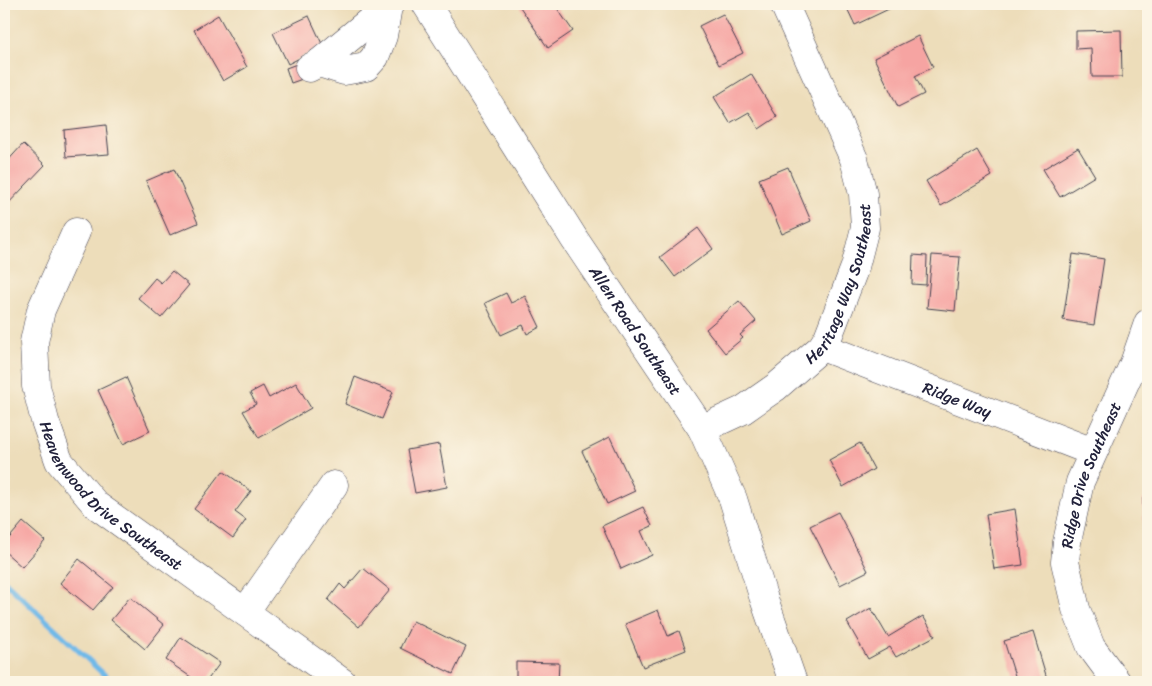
<svg xmlns="http://www.w3.org/2000/svg" width="1152" height="686" viewBox="0 0 1152 686" font-family="Sriracha,sans-serif">
<style>
.lines{fill:none;stroke-linecap:round;stroke-linejoin:round}
.stream{stroke:#6fb9e8;stroke-width:5.5}
.building{fill:#f6a4a2}
.minor-casing{stroke:#403e4e;stroke-width:29}
.minor{stroke:#fff;stroke-width:28}
.labels{text-anchor:middle;dominant-baseline:central;stroke-width:5;stroke-linejoin:round;paint-order:stroke}
.street-label{font-size:16px;fill:#22223b;stroke:#fcf5e5}
</style>
<rect width="100%" height="100%" fill="#fcf5e5"/>
<filter id="ink" filterUnits="userSpaceOnUse"><feTurbulence type="fractalNoise" baseFrequency=".02" numOctaves="2"/><feDisplacementMap in="SourceGraphic" scale="10" xChannelSelector="R" yChannelSelector="G"/><feConvolveMatrix kernelMatrix="1 2 1 2 8 2 1 2 1" color-interpolation-filters="sRGB"/></filter>
<filter id="wash" filterUnits="userSpaceOnUse"><feTurbulence type="fractalNoise" baseFrequency=".0096" numOctaves="4" result="noise"/><feDisplacementMap in="SourceGraphic" scale="20" xChannelSelector="R" yChannelSelector="G"/><feGaussianBlur stdDeviation="1.12" result="paint"/><feColorMatrix in="noise" values="0 0 0 0 0 0 0 0 0 0 0 0 0 0 0 0 0 1.4 0 .05"/><feComposite in="paint" operator="in"/></filter>
<g filter="url(#wash)">
<rect width="100%" height="100%" fill="#edddba"/>
<g class="lines">
<polyline class="stream" points="4,581 112,682"/>
</g>
<g id="blocks">
<g class="building">
<polygon points="518,4 554,4 573,31 548,48"/>
<polygon points="845,4 891,4 893,7 855,25"/>
<polygon points="723,14 743,53 719,65 699,26"/>
<polygon points="218,15 247,67 223,81 194,30"/>
<polygon points="309,16 323,46 288,64 273,33"/>
<polygon points="1121,30 1122,77 1092,77 1091,48 1076,49 1076,31"/>
<polygon points="918,36 933,67 915,76 924,94 898,107 874,58"/>
<polygon points="302,62 308,77 291,83 286,68"/>
<polygon points="751,74 777,117 759,129 749,112 730,123 714,97"/>
<polygon points="106,125 109,154 66,157 64,130"/>
<polygon points="23,144 45,165 4,208 4,165"/>
<polygon points="1078,148 1095,176 1060,197 1043,169"/>
<polygon points="977,150 992,176 941,206 926,181"/>
<polygon points="788,167 811,221 782,234 759,179"/>
<polygon points="174,169 198,223 170,235 146,181"/>
<polygon points="698,228 713,249 675,277 660,257"/>
<polygon points="1073,254 1104,259 1094,325 1063,320"/>
<polygon points="913,255 927,256 926,285 912,284"/>
<polygon points="932,255 960,257 955,311 927,308"/>
<polygon points="172,271 189,285 161,318 138,298 155,278 161,283"/>
<polygon points="506,293 511,303 525,296 540,327 527,334 523,325 501,335 485,303"/>
<polygon points="739,301 756,321 740,335 743,338 725,353 706,329"/>
<polygon points="126,377 150,431 123,444 98,390"/>
<polygon points="355,377 393,392 382,419 345,404"/>
<polygon points="296,383 311,408 259,438 243,411 256,404 250,393 263,386 269,398"/>
<polygon points="610,437 635,491 607,504 582,451"/>
<polygon points="860,443 874,469 843,487 829,460"/>
<polygon points="439,444 447,487 415,493 407,450"/>
<polygon points="223,471 251,491 235,512 246,520 233,538 194,509"/>
<polygon points="1143,499 1148,499 1148,553 1144,553"/>
<polygon points="643,507 652,526 641,531 652,555 621,569 602,526"/>
<polygon points="1015,509 1023,565 994,569 986,514"/>
<polygon points="838,512 868,571 840,585 810,526"/>
<polygon points="23,522 45,541 22,567 4,551 4,544"/>
<polygon points="79,559 113,587 93,610 60,583"/>
<polygon points="363,568 390,590 359,627 328,600 340,584 345,589"/>
<polygon points="130,597 164,625 145,649 111,620"/>
<polygon points="871,608 888,637 923,616 935,636 896,657 890,647 868,659 847,622"/>
<polygon points="658,610 668,636 679,631 686,650 643,667 625,624"/>
<polygon points="413,621 466,647 453,674 400,648"/>
<polygon points="1033,632 1048,682 1017,682 1004,641"/>
<polygon points="181,637 220,663 206,682 198,682 166,660"/>
<polygon points="516,662 559,663 558,682 516,682"/>
</g>
</g>
</g>
<g filter="url(#ink)">
<use href="#blocks" fill-opacity="0" stroke="#403e4e" stroke-width="1"/>
<g class="lines">
<defs>
<g id="minor">
<path id="s1" d="M 426,4 L 575,240 L 702,429 L 733,499 L 763,596 L 793,682"/>
<polyline points="319,63 388,6"/>
<polyline points="309,68 319,63 344,71 366,67 375,57 383,36 388,6 390,4"/>
<path id="s2" d="M 76,232 L 41,310 L 34,342 L 36,386 L 45,421 L 59,461 L 96,505 L 342,682"/>
<path id="s3" d="M 822,347 L 1093,452"/>
<path id="s4" d="M 702,429 L 743,410 L 776,387 L 822,347 L 828,337 L 855,267 L 865,228 L 863,194 L 854,159 L 784,4"/>
<polyline points="245,612 334,485"/>
<path id="s5" d="M 1117,682 L 1091,647 L 1076,609 L 1065,562 L 1067,542 L 1080,482 L 1134,363 L 1148,323"/>
</g>
</defs>
<use href="#minor" class="minor-casing"/>
<use href="#minor" class="minor"/>
</g>
</g>
<g class="labels">
<g class="street-label">
<text stroke="none"><textPath href="#s4" startOffset="212">Heritage Way Southeast</textPath></text>
<text stroke="none"><textPath href="#s1" startOffset="388">Allen Road Southeast</textPath></text>
<text stroke="none"><textPath href="#s3" startOffset="145">Ridge Way</textPath></text>
<text stroke="none"><textPath href="#s5" startOffset="224">Ridge Drive Southeast</textPath></text>
<text stroke="none"><textPath href="#s2" startOffset="301">Heavenwood Drive Southeast</textPath></text>
</g>
</g>
<rect width="1152" height="686" fill="none" stroke="#fcf5e5" stroke-width="20"/>
</svg>
